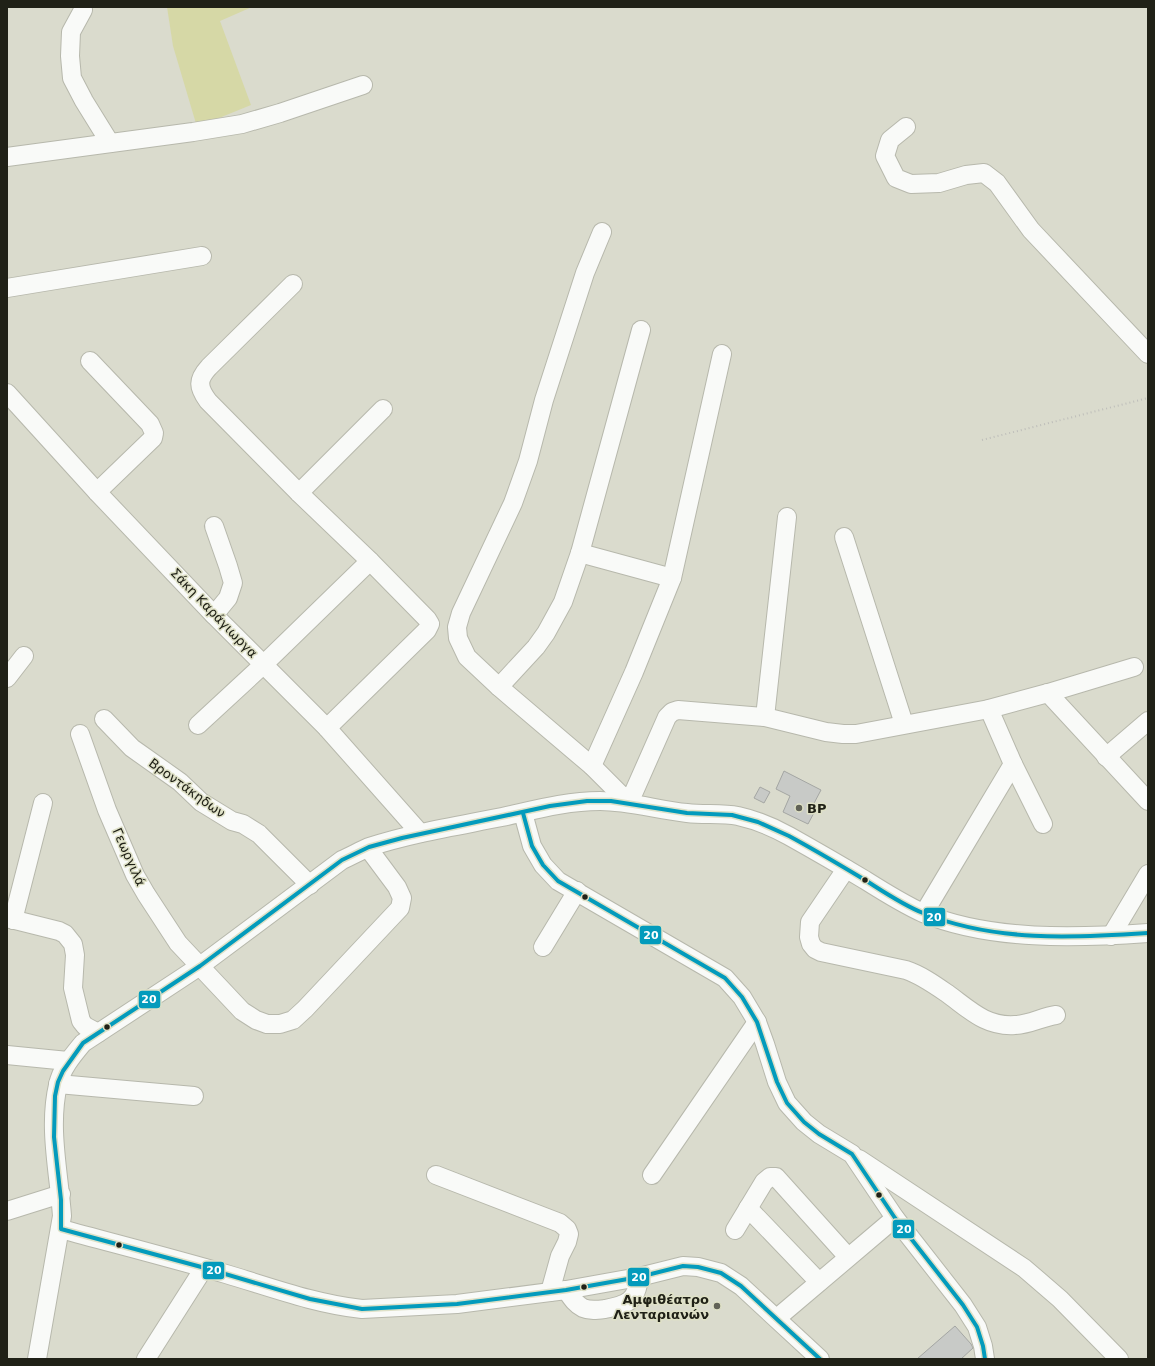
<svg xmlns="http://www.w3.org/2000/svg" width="1155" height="1366" viewBox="0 0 1155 1366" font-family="'DejaVu Sans',sans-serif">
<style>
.green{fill:#d6d8a6}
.building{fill:#c8cac7;stroke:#a4a6a3}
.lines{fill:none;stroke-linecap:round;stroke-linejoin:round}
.minor-casing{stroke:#b7b8ac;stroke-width:20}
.path{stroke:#bebeba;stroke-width:2;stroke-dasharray:1 3;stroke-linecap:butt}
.minor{stroke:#f9faf8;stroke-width:18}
.bus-1-casing{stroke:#dfe1c7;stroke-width:7}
.bus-1{stroke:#039bbc;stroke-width:4}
.poi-dot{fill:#616257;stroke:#dfe1c7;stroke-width:1.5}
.bus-dot{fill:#202117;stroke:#dfe1c7;stroke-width:1.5}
.labels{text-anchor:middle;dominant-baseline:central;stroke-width:3;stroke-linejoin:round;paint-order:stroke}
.street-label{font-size:13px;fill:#202117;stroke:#dfe1c7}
.poi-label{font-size:13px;font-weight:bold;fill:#202117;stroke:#dfe1c7;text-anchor:start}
.line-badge{stroke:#dfe1c7;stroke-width:1.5}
.badge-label{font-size:11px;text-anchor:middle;font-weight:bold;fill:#fff}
</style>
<rect width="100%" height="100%" fill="#dadbcd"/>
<polygon class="green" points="167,7 252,7 220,21 251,105 197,127 173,46"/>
<g class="building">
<polygon points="784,771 821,790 812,807 816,809 808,824 783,812 790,796 776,789"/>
<polygon points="760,787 770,792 764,803 754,798"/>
<polygon points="955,1326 971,1344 973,1348 961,1359 917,1359"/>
</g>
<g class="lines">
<defs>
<g id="minor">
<polyline points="83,10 71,32 70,56 72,78 84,101 110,143"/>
<polyline points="906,127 890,140 885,156 896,178 911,184 939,183 966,175 984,173 997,183 1031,230 1148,354"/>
<polyline points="7,157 193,132 242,124 280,113 363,85"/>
<polyline points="602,232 585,273 544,400 528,461 513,503 461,613 457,627 458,638 467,657 499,687 592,766 629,803 667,717 672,712 678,710 765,717 826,732 843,734 856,734 989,709 1048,693 1134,667"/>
<path d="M 293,284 L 209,367 C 197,380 198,387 208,401 L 299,493 L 370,561 L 427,619 L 430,624 L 427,630 L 327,728"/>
<polyline points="7,288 202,256"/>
<polyline points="90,361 150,424 154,433 153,438 97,492"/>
<polyline points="7,393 97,492 214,615 327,728 420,833"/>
<polyline points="299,493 383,409"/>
<polyline points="214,526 228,566 233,583 228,598 214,615"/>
<polyline points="844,537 904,724"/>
<polyline points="580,553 672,578"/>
<polyline points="7,678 24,656"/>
<polyline points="499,687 536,647 546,633 563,602 580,553 641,330"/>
<polyline points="1048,693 1148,801"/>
<polyline points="989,709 1013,764 1043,824"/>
<polyline points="765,717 787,517"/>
<polyline points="104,719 132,748 180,782 201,802 232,821 243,824 259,834 310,885"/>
<polyline points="198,725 264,664 370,561"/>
<polyline points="80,734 107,810 135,875 146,894 178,943 242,1011 256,1020 267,1024 280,1024 293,1020 305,1009 400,908 402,898 397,887 368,848"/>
<polyline points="1106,757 1148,721"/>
<polyline points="592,766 634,672 672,578 722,354"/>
<polyline points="523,813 532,846 543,865 558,881 725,978 742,997 757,1022 765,1044 777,1082 787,1103 804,1122 819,1134 852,1154 895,1218 963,1305 977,1327 983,1346 985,1359"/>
<path d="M 846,869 L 810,922 L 809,937 L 811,944 L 815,949 L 821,952 L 906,970 C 921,975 935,985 948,994 C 970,1010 986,1027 1015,1025 C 1029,1025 1042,1017 1056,1015"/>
<polyline points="924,913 1013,764"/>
<polyline points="7,918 59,931 65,934 73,944 75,955 73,988 81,1021 85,1026 98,1033"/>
<polyline points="13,920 43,803"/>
<polyline points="1111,936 1148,874"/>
<polyline points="543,947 577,891"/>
<polyline points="7,1055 68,1061"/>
<polyline points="58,1084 194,1096"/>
<polyline points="859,1159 1024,1268 1060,1299 1119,1359"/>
<polyline points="436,1175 560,1223 567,1229 569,1234 567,1242 560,1256 550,1292"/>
<polyline points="652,1175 757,1022"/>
<polyline points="748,1208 819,1282"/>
<polyline points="7,1211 61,1194"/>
<path d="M 61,1229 C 116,1244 171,1258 226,1274 C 270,1287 315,1304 362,1309 L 457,1304 L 566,1290 L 639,1277 L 683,1266 L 698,1267 L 721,1273 L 741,1286 L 820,1359"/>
<polyline points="735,1230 764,1182 770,1177 776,1177 848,1257"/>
<path d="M 566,1290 C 571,1297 575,1304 583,1308 C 590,1311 597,1310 605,1309 C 627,1305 637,1301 639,1277"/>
<polyline points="777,1318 895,1218"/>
<path d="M 37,1359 L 62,1216 C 59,1173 48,1127 58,1085 C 61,1069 73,1055 83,1043 L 200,966 L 342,860 C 351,856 360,851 369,847 C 412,833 457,826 502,817 C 534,810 566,801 600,801 C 629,801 658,810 687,813 C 704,815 722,813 738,816 C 756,820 773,827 789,836 C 814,850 840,865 865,880 C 884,892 903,904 923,913 C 990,941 1077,938 1148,933"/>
<polyline points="146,1359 204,1268"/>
</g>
</defs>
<use href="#minor" class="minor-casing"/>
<polyline class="path" points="982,440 1148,398"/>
<use href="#minor" class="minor"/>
<defs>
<g id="bus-1">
<polyline points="523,813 532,846 543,865 558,881 725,978 742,997 757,1022 777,1082 787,1103 804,1122 819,1134 852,1154 895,1218 963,1305 977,1327 983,1346 985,1359"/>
<path d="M 820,1359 L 741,1286 L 721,1273 L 698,1267 L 683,1266 L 639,1277 L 566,1290 L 457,1304 L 362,1309 L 310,1299 L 205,1268 L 61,1229 L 61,1200 L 54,1137 L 55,1096 L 58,1082 L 63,1071 L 83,1043 L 200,966 L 342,860 L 369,847 L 402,838 L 550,806 L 587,801 L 611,801 L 687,813 L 732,815 L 758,822 L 789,836 C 815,850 840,865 865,880 C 884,892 903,905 923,913 C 994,942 1073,938 1148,933"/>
</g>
</defs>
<use href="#bus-1" class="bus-1-casing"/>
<use href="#bus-1" class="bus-1"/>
</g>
<g class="poi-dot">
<circle cx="799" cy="808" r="4"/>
<circle cx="717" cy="1306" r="4"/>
</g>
<g class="bus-dot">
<circle cx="865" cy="880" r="3.5"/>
<circle cx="585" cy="897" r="3.5"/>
<circle cx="107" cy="1027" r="3.5"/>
<circle cx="879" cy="1195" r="3.5"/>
<circle cx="119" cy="1245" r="3.5"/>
<circle cx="584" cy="1287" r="3.5"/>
</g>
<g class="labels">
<g class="street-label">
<text transform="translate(214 613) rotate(46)">Σάκη Καράγιωργα</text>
<text transform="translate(187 788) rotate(36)">Βροντάκηδων</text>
<text transform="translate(129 857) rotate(66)">Γεωργιλά</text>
</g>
<g class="poi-label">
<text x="807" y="808">BP</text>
<text x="709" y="1299" text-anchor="end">Αμφιθέατρο<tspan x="709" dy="15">Λενταριανών</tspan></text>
</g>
</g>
<g class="line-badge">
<rect x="923" y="907" width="23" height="20" rx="4" fill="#039bbc"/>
<rect x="639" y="925" width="23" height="20" rx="4" fill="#039bbc"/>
<rect x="138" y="990" width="23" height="19" rx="4" fill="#039bbc"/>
<rect x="892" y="1219" width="23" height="20" rx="4" fill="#039bbc"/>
<rect x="202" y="1261" width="23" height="19" rx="4" fill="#039bbc"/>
<rect x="627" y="1267" width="23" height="20" rx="4" fill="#039bbc"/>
</g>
<g class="badge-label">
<text x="934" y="921">20</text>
<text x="651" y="939">20</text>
<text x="149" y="1003">20</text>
<text x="904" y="1233">20</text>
<text x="214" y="1274">20</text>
<text x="639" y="1281">20</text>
</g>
<rect width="1155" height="1366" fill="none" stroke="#202117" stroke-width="16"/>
</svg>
